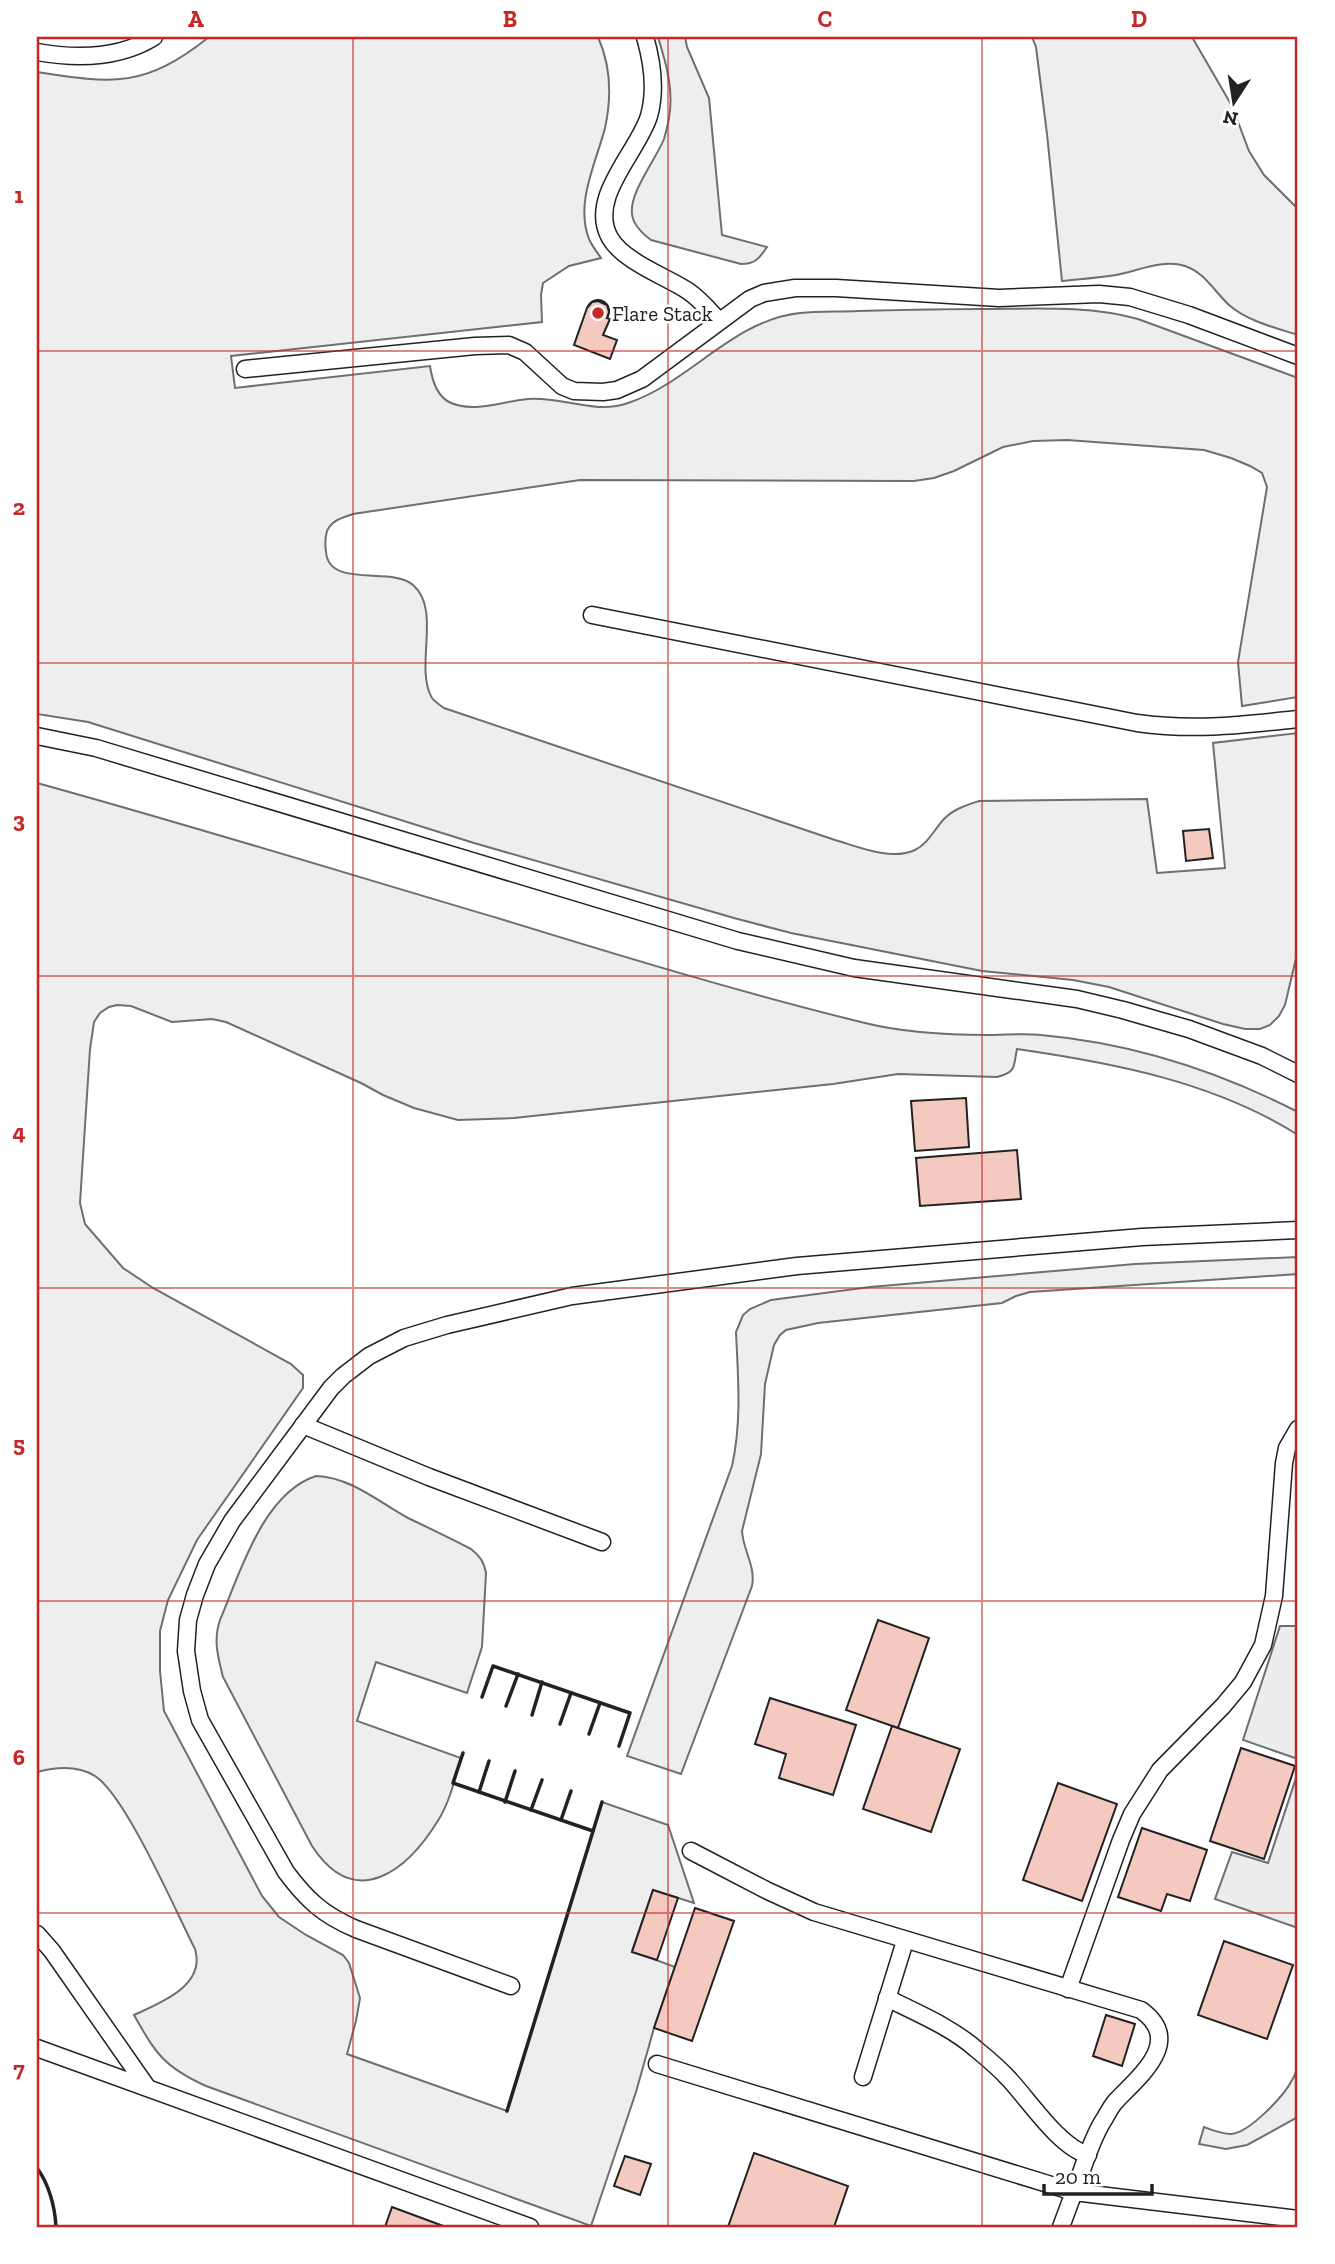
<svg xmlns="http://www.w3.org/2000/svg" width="1335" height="2264" viewBox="0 0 1335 2264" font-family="'Zilla Slab',serif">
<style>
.green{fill:#eee;stroke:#6f6f6f;stroke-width:2}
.parking{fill:#ededed;stroke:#6f6f6f;stroke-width:2}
.building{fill:#f3c9c0;stroke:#222;stroke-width:2}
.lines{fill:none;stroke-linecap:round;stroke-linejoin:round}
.lane-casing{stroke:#222;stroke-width:19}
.lane{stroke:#fff;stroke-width:16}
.wall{stroke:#222;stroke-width:3.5}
.grid{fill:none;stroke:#c62828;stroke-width:2;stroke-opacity:0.55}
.poi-dot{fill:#c62828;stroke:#fff;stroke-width:2.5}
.labels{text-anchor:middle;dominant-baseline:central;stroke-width:5;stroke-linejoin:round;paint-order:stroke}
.poi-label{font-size:21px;fill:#222;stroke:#fff;text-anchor:start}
.neatline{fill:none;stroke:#c62828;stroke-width:2.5}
.grid-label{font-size:23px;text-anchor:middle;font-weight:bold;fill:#c62828}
</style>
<rect width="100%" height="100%" fill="#fff"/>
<g class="green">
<path d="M 209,37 L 598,37 C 611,66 612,96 605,128 C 596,163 575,203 589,239 C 592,246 597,252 601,258 L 569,266 L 543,283 L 541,295 L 542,322 L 231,356 L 235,388 L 430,366 C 432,380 436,395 449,402 C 473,414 503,401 528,399 C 561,396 595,415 628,403 C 689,383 733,320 800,313 C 819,311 839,312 858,311 C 899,310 940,309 980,309 C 1033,309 1087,305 1138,319 L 1298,378 L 1298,697 L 1242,706 L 1238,662 L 1267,487 L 1262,473 L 1250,466 L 1231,458 L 1204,450 L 1067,440 L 1033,441 L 1003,447 L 954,471 L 934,478 L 914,481 L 580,480 L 353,514 C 342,518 332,520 327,531 C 325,538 325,545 326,552 C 329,589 392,566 413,585 C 442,610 414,667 432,698 C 435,702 440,705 444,708 L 835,840 C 859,847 891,861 915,850 C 928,844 935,828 945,818 C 954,809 967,805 979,801 L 1147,799 L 1157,873 L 1225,868 L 1213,743 L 1298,733 L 1298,950 L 1285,1005 L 1279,1016 L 1270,1025 L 1260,1029 L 1245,1029 L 1223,1024 L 1109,987 L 1073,980 L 982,971 L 791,933 L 734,918 L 474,843 L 88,722 L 37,714 L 37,72 C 114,84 145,88 209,37 Z"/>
<path d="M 658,37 L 685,37 L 687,47 L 709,98 L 722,235 L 767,247 C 759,259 755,264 741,264 L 651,240 C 643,234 633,225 632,214 C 629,193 656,159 664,139 C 666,132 668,124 669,118 C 674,90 666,63 658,37 Z"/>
<path d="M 1032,37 L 1192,37 L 1232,106 L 1249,151 L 1264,175 L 1298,209 L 1298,335 C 1276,328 1247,321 1229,305 C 1215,292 1204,272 1185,266 C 1162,259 1138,271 1116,275 C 1098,278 1080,279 1062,281 L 1047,134 L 1036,47 Z"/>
<path d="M 37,783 C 193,826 348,874 504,920 C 624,957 743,993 865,1023 C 905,1033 947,1035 989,1035 C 1006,1035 1024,1033 1041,1035 C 1131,1043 1218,1071 1298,1112 L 1298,1135 C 1214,1082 1114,1063 1017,1049 C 1013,1067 1017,1072 997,1077 L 898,1074 L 833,1084 L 514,1118 L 458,1120 L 414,1108 L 383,1095 L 361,1083 L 226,1022 L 212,1019 L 172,1022 L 131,1006 L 117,1005 L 109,1007 L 100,1013 L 94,1022 L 90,1049 L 80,1203 L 85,1224 L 123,1268 L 153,1288 L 291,1364 L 303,1375 L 303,1388 L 197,1540 L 168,1600 L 160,1631 L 160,1671 L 164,1711 L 262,1896 L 279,1917 L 306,1935 L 343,1955 L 349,1963 L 360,1998 L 356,2021 L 347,2054 L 507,2111 L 602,1802 L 668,1825 L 694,1903 L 653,1890 L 632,1951 L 675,1967 L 654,2028 L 636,2092 L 591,2226 L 206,2086 C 164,2067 156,2054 134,2015 C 160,2003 206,1986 195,1949 C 176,1912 126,1796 95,1776 C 77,1765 56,1767 37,1772 Z"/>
<path d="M 1298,1257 L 1298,1274 L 1030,1292 L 1016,1296 L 1002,1303 L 818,1323 L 786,1330 L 780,1335 L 774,1345 L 765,1384 L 761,1454 L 742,1531 C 743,1550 756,1567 752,1586 L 681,1774 L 627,1756 L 732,1466 C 742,1421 738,1377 736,1332 L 743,1315 L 750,1309 L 771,1300 L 870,1287 L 1135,1264 Z"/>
<path d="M 316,1476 C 350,1477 379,1502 408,1518 C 429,1528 450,1538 471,1549 C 480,1556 484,1562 486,1573 L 482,1647 L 467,1693 L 376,1662 L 357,1721 L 461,1758 C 455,1778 450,1801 439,1819 C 408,1870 356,1913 312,1846 L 223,1677 C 218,1657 213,1640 220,1620 C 240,1573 263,1493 316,1476 Z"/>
<path d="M 1298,2065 L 1298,2117 L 1247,2145 L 1226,2149 L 1199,2144 L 1204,2127 C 1212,2130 1222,2134 1231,2134 C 1249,2133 1284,2096 1292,2080 C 1295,2076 1296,2070 1298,2065 Z"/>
</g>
<g class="parking">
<polygon points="1280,1626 1298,1626 1298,1759 1243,1740"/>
<polygon points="1298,1772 1298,1928 1215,1899 1232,1852 1268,1863"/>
</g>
<g class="building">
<circle cx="598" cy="311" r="11"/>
<polygon points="598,301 607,305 609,312 607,318 610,319 603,335 617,340 610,359 574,345 587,308 592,302"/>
<polygon points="1209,829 1213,858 1186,861 1183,831"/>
<polygon points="966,1098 969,1147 915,1151 911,1101"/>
<polygon points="1017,1150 1021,1199 920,1206 916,1158"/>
<polygon points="878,1620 929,1638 898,1728 846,1710"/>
<polygon points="770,1698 856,1725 833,1795 779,1778 786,1754 755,1744"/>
<polygon points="892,1726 960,1749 931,1832 863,1809"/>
<polygon points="1241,1748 1295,1766 1264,1859 1210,1841"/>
<polygon points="1058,1783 1117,1804 1082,1901 1023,1880"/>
<polygon points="1142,1828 1207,1850 1190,1901 1167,1894 1161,1911 1118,1897"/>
<polygon points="653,1890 678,1898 657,1960 632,1952"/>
<polygon points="695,1908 734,1921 692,2041 654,2028"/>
<polygon points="1224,1941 1293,1965 1267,2039 1198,2015"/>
<polygon points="1106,2015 1135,2024 1122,2066 1093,2056"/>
<polygon points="754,2153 848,2186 834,2227 728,2227"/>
<polygon points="625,2156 651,2164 640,2195 614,2186"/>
<polygon points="392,2207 446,2227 385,2227"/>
</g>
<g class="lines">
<defs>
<g id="lane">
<path d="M 645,37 C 652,61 656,91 649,116 C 638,152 587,198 610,238 C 624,262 665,276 688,291 C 700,299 709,310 719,321"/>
<path d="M 37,52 C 77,59 119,59 154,37"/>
<polyline points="245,369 475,346 509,345 525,352 562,386 574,391 603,392 617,390 642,379 750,299 764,293 795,288 836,288 999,298 1099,294 1130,297 1189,315 1298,356"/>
<path d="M 592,615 L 1137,723 C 1195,731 1241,725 1298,719"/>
<polyline points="37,736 96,748 738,941 854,968 1077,999 1123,1010 1189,1029 1262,1056 1298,1074"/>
<polyline points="303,1425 429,1477 602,1542"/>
<polyline points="37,1934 52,1951 147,2087"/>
<path d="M 511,1986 L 356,1929 C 323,1915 307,1900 286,1872 L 200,1720 L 192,1691 L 186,1651 L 188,1620 L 195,1595 L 207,1564 L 232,1521 L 331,1388 L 343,1376 L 369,1356 L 404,1338 L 447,1325 L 572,1296 L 797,1266 L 1142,1237 L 1298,1230"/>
<polyline points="1068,1989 1121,1840 1132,1814 1160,1770 1223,1706 1243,1682 1263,1645 1274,1596 1284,1463 1287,1448 1298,1429"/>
<path d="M 887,1998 C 917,2013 951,2027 976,2049 C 987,2058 998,2067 1008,2078 C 1029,2100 1059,2147 1088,2155"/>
<polyline points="37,2048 530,2227"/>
<path d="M 657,2064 L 1074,2192 C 1083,2169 1090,2142 1103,2121 C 1107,2115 1110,2108 1115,2102 C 1138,2077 1185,2042 1141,2010 L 814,1912 L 768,1891 L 691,1851"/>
<polyline points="863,2077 905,1941"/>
<polyline points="1061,2227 1074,2192 1298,2219"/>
</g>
</defs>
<use href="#lane" class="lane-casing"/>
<use href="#lane" class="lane"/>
<g class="wall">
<polyline points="482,1697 493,1666 630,1713 619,1746"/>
<polyline points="506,1706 518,1674"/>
<polyline points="532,1715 542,1682"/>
<polyline points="560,1724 571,1693"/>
<polyline points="589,1734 600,1703"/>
<polyline points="463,1753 453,1783 593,1831"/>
<polyline points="479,1792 489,1761"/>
<polyline points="505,1802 515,1771"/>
<polyline points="531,1810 542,1780"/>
<polyline points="561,1820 571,1791"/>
<polyline points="507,2111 602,1802"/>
<path d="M 37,2168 C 49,2184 55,2207 56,2227"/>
</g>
</g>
<path class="grid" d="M 353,37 L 353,2227M 668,37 L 668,2227M 982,37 L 982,2227M 37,351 L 1298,351M 37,663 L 1298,663M 37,976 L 1298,976M 37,1288 L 1298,1288M 37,1601 L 1298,1601M 37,1913 L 1298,1913"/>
<circle class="poi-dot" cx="598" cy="313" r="7"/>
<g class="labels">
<g class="poi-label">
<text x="612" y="313">Flare Stack</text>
</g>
</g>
<rect width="1335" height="2264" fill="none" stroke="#ffffff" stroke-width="77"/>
<g transform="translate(1234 102) rotate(192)" stroke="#ffffff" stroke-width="5" paint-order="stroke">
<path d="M0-5L12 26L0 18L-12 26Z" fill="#222222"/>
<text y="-10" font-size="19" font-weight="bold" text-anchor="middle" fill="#222222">N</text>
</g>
<path d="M1044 2184v10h108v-10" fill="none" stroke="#222222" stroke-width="3.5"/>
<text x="1055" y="2184" font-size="21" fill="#222222" stroke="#ffffff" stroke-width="5" paint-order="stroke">20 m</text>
<rect x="38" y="38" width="1258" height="2188" class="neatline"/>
<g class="grid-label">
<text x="196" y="27">A</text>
<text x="510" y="27">B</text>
<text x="825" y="27">C</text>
<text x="1139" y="27">D</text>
<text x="19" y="203">1</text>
<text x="19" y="515">2</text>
<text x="19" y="828">3</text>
<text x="19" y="1140">4</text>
<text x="19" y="1452">5</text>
<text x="19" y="1765">6</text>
<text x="19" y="2077">7</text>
</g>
</svg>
